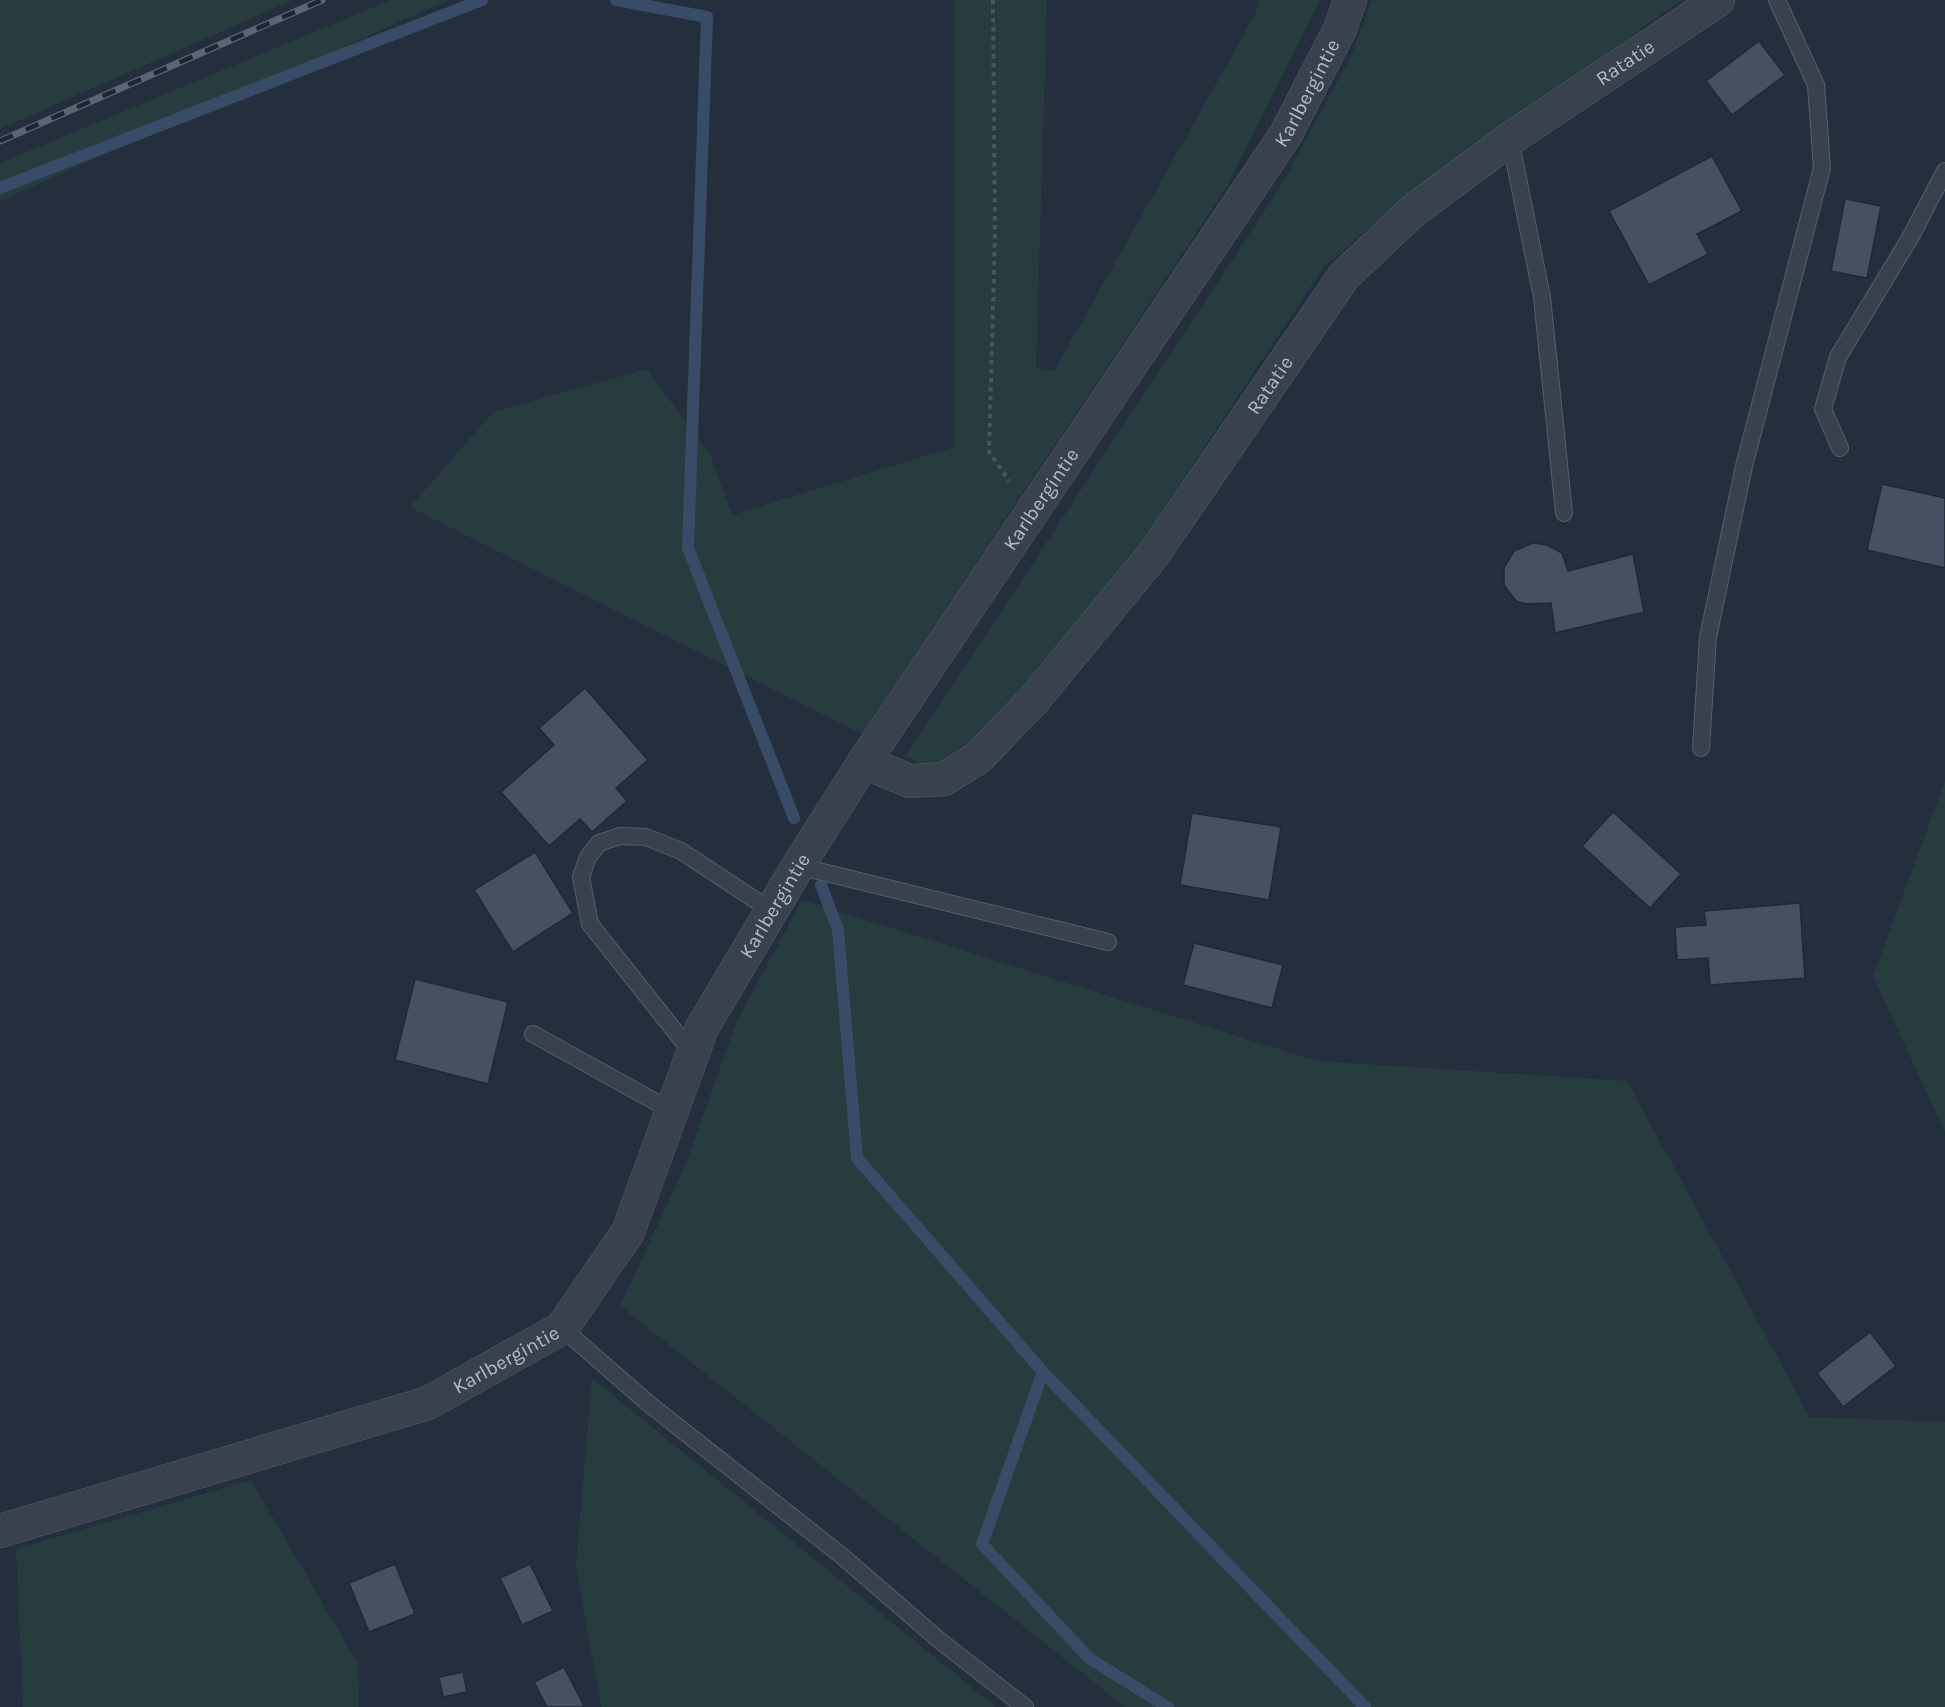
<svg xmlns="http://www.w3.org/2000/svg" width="1945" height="1707" viewBox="0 0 1945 1707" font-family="Karla,sans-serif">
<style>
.green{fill:#263c3f}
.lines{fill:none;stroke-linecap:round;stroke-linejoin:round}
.stream{stroke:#394c67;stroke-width:12}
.building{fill:#455162;stroke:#1f2835;stroke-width:1.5}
.service-casing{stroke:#565f6c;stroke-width:18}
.minor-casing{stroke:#565f6c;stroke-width:34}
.path{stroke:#44595c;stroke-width:4;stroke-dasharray:4.5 4.5;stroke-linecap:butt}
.service{stroke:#38414e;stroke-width:16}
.minor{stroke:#38414e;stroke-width:33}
.rail-casing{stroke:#5a6575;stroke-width:7}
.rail{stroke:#1d2633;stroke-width:4.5;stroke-dasharray:14;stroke-linecap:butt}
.labels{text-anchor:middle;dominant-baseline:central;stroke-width:4.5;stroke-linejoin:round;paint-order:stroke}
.street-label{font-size:20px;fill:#b4bcc9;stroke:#1d2633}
</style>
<rect width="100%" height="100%" fill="#242f3e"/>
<g class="green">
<polygon points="0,0 293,0 0,129"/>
<polygon points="391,0 448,0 0,201 0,163"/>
<polygon points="954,0 1047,0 1036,367 1054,371 1256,13 1259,0 1320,0 1225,190 862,734 410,507 493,412 647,369 710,455 732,515 954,447"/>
<polygon points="1372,0 1681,0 1370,227 1323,268 1140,544 998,722 930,768 906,756 1282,184 1351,56"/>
<polygon points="1945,781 1945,1132 1873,976"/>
<polygon points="802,900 1317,1061 1627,1081 1810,1417 1945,1422 1945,1707 1125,1707 620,1306 685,1166 737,1021"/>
<polygon points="592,1378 996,1707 601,1707 576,1564"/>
<polygon points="251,1480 358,1664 359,1707 23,1707 16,1549"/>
</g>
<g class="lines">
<g class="stream">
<polyline points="616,0 707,17 688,548 794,818"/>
<polyline points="0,188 482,0"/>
<polyline points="821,885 838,930 857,1158 1043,1372 1365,1707"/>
<polyline points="1043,1372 982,1544 1090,1659 1168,1707"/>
</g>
</g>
<g class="building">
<polygon points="1759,41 1785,75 1732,115 1706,81"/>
<polygon points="1712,156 1742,211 1697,234 1708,254 1649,285 1609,211"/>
<polygon points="1845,199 1881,206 1867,278 1831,271"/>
<polygon points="1882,484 1945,498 1945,568 1867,550"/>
<polygon points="1533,543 1547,545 1562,553 1568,571 1633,554 1644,612 1555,633 1551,603 1526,604 1516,601 1504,585 1504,568 1514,551"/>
<polygon points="585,688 648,760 616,788 627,801 592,832 580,819 549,846 501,792 554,745 539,728"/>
<polygon points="1613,812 1681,874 1650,908 1582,846"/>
<polygon points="1192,813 1281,827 1269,900 1180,885"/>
<polygon points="535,852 573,913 513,952 474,890"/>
<polygon points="1800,903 1805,978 1710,985 1708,958 1677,960 1675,927 1706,925 1704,911"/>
<polygon points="1194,943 1283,965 1272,1008 1183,985"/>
<polygon points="415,979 508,1002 488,1084 395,1060"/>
<polygon points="1870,1332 1896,1366 1843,1407 1817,1373"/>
<polygon points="395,1564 415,1614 369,1632 349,1583"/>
<polygon points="530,1564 553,1611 522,1625 500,1578"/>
<polygon points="564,1667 584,1706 583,1707 547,1707 534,1682"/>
<polygon points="463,1672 467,1692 443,1697 439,1677"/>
</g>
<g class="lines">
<defs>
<g id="service">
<polyline points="1510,139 1542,297 1564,513"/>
<polyline points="1840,448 1823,409 1838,357 1910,238 1945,171"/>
<polyline points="1701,748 1708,637 1744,466 1822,168 1816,85 1777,0"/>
<polyline points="798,866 1108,942"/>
<polyline points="533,1034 672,1111"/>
<polyline points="693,1054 590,924 581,877 588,857 599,843 620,836 646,837 681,851 772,911"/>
<polyline points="562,1328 649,1404 842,1556 939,1640 1025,1707"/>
</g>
<g id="minor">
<path id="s1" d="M 864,762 L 910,781 L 944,779 L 979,757 L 1033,701 L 1153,555 L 1344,276 L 1413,211 L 1510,139 L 1718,0"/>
<path id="s2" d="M 0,1531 L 428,1403 L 562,1328 L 628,1232 L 702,1028 L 798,866 L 864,762 L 1286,134 L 1340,29 L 1350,0"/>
</g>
</defs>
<use href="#service" class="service-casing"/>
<use href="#minor" class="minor-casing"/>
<polyline class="path" points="993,0 995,234 989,452 1009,481"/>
<use href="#service" class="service"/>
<use href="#minor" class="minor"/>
<defs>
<polyline id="rail" points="0,141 322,0"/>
</defs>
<use href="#rail" class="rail-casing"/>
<use href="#rail" class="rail"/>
</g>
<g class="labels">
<g class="street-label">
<text stroke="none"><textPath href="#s1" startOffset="1084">Ratatie</textPath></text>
<text stroke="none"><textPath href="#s2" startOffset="2048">Karlbergintie</textPath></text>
<text stroke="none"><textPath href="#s1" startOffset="598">Ratatie</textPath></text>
<text stroke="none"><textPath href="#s2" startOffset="1562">Karlbergintie</textPath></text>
<text stroke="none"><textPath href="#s2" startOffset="1076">Karlbergintie</textPath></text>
<text stroke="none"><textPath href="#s2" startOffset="536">Karlbergintie</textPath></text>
</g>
</g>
</svg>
